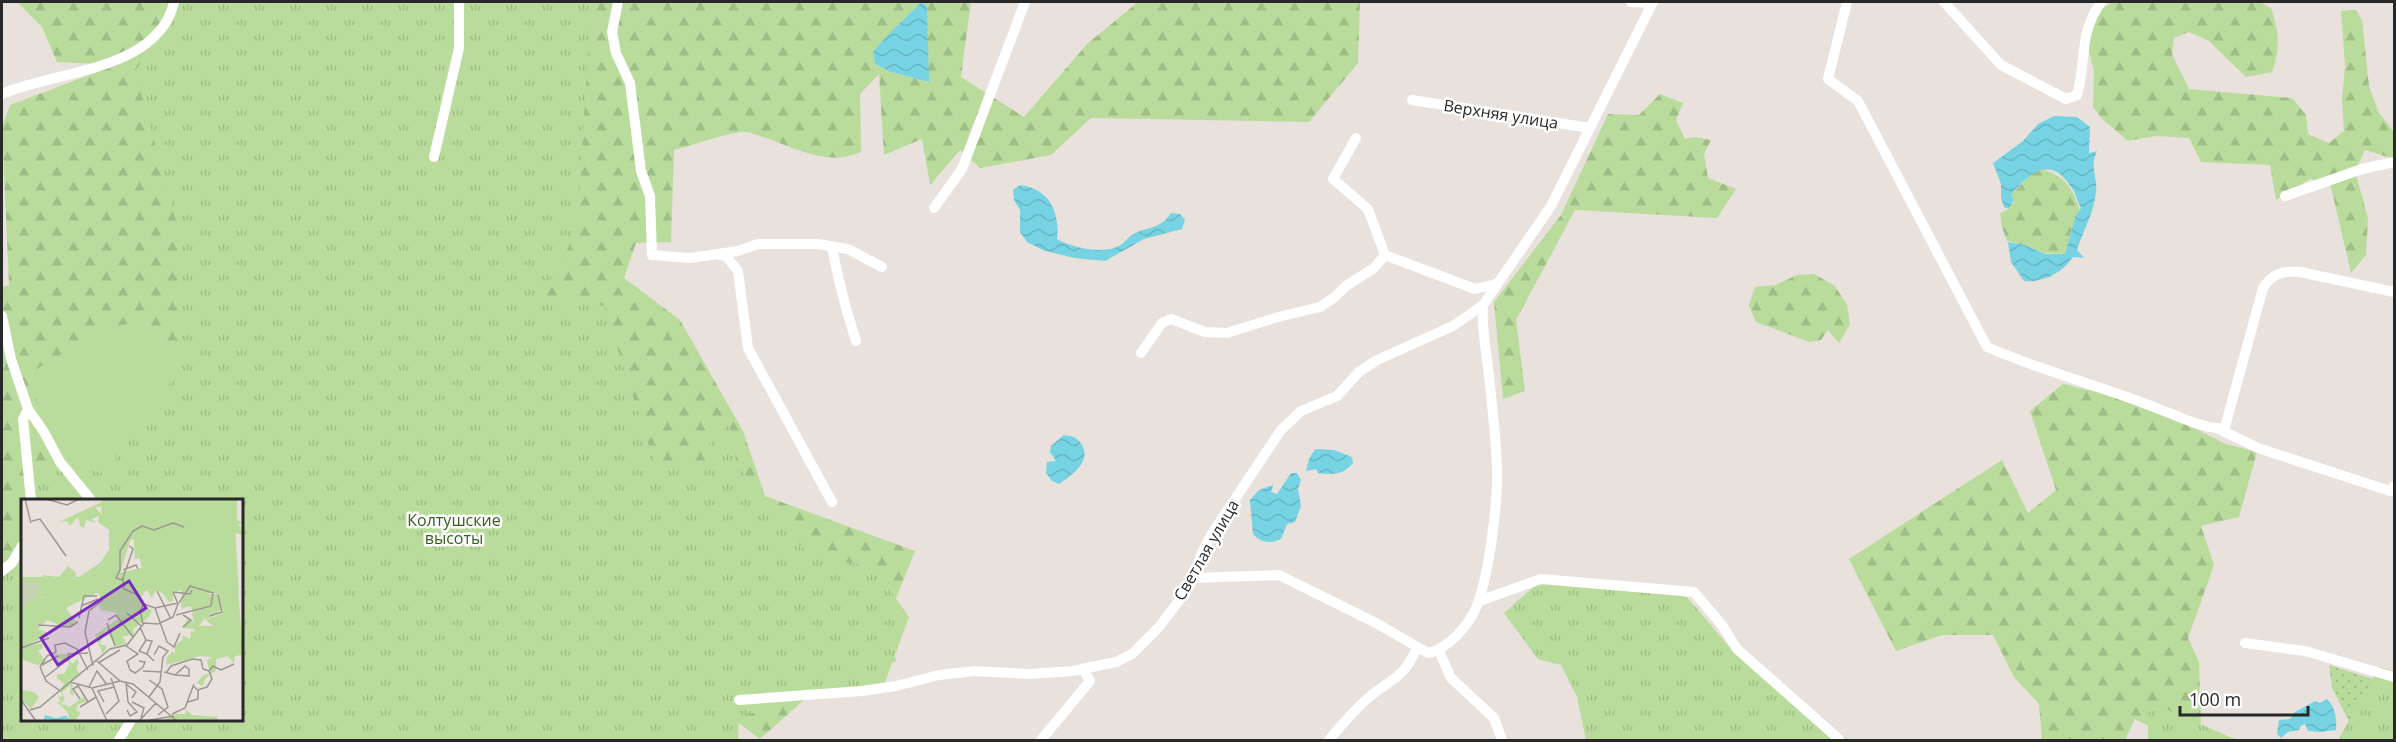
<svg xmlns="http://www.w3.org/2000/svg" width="2396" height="742" viewBox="0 0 2396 742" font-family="'Open Sans',sans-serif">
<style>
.grass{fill:url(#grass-dots)}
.forest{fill:url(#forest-firs);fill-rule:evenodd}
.park{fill:url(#park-tufts)}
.garden{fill:#b9dc9c}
.water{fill:url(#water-waves)}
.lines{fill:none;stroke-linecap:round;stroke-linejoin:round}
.minor{stroke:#fff;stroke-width:10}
.labels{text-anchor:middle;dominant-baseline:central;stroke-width:5;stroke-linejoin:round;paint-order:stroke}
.street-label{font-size:16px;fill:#282828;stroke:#fff}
.park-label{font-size:16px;fill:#345e1f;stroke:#fff}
.inset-river{fill:none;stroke:#76d3e3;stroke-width:3}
.inset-road{fill:none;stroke:#9c9793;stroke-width:1.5}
.view{fill:#7b2cbf;fill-opacity:0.15;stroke:#7b2cbf;stroke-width:3}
.inset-edge{fill:none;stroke:#282828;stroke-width:3}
</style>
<defs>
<pattern id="grass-dots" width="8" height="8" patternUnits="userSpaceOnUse" patternTransform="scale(1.5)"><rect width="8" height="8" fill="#b9dc9c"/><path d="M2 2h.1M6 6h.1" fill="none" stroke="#9fbd86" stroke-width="1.8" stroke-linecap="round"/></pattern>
<pattern id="forest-firs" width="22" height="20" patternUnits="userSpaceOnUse" patternTransform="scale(1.5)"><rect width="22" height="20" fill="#b9dc9c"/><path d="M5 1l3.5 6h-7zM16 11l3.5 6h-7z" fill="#9fbd86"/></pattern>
<pattern id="park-tufts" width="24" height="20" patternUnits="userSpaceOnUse" patternTransform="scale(1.5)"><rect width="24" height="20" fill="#b9dc9c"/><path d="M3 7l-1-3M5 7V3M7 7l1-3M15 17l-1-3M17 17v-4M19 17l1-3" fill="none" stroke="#9fbd86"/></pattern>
<pattern id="water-waves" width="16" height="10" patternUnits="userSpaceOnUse" patternTransform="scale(1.5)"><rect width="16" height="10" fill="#76d3e3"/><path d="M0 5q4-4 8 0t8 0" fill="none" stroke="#66b5c3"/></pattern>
</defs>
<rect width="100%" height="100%" fill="#e9e1db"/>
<polygon class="grass" points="2329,665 2376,680 2394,740 2355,733 2332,688"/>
<g class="forest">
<path d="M 17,2 L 921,2 C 905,19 887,34 873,53 L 875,64 L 891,72 L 928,82 L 927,8 L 923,2 L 971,2 L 961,77 L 1024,117 L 1087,44 L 1138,2 L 1360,2 L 1358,63 L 1309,122 L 1091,118 L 1051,155 L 980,168 L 960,150 L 930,185 L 922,139 L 884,155 L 879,74 L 860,94 L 861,152 C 823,170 783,140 746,132 C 735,130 688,147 674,150 L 671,242 L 636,243 L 624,278 L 680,320 L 743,431 L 765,496 L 915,551 L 887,621 L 896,661 L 805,699 L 760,739 L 723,711 L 722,740 L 2,740 L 2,287 L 9,285 L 2,127 L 10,105 L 116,65 L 57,62 L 42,27 ZM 143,320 L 159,335 L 179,367 L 157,401 L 43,428 L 32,372 ZM 471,483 L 242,720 L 22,720 L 22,500 L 202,500 Z"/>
<path d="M 2113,2 L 2260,2 L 2271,8 C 2279,33 2281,46 2272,72 L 2246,77 L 2209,41 L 2189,32 L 2174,38 L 2172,54 L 2189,89 L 2292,98 L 2306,115 L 2308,134 L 2329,143 L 2344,131 L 2342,100 L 2345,66 L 2341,11 L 2356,10 L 2362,20 L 2369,86 L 2379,113 L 2394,132 L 2394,159 L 2365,150 L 2355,171 L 2368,218 L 2366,255 L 2351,273 L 2330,183 L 2310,179 L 2276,200 L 2270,165 L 2201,162 L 2189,138 L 2156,136 L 2128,141 L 2103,120 L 2093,107 L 2094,71 L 2087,44 L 2099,11 Z"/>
<polygon points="1660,94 1683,103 1676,120 1685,139 1695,137 1711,140 1704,154 1708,178 1736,189 1717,218 1575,210 1516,320 1525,391 1503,399 1494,302 1561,215 1608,114 1639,115"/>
<path d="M 2042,169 C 2060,175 2070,183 2076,200 C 2078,206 2080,207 2079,214 L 2075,217 L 2065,254 L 2043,253 L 2025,245 L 2007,241 L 2002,227 L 2000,213 L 2009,209 L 2014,202 L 2011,195 L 2035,170 Z"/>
<polygon points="1814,274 1835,286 1847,305 1850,324 1839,343 1828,330 1821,340 1809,342 1756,322 1749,305 1755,287 1776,285 1797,275"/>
<polygon points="2063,384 2146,404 2226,444 2257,452 2239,517 2201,526 2214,565 2188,638 2199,662 2201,728 2175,740 2135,719 2125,740 2042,740 2039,704 2014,677 1993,635 1942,635 1896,651 1849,559 2002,460 2028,513 2056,490 2030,411"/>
</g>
<g class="park">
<polygon points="184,2 591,2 577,232 541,297 604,306 654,462 716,469 708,445 730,424 737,466 765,500 777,503 775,509 804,549 842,562 881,566 879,575 909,617 882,690 794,697 797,703 739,716 738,740 2,740 2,573 22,548 22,720 242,720 242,500 32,500 30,480 182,375 177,224 135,71"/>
<polygon points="1538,583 1686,596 1733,651 1776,687 1849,740 1586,740 1577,697 1561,665 1538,659 1504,613"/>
<polygon points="2379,667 2394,671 2394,740 2338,740"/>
<polygon points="2154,704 2237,740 2148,740 2148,714"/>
</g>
<path class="garden" d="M 143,320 L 159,335 L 179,367 L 157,401 L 129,427 L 115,446 L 116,464 L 104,474 C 44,455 42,429 32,372 L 102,330 Z"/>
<g class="water">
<path d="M 921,2 L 923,2 L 927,7 L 929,82 L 891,72 L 875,64 L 873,52 C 887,34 905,19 921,2 Z"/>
<path d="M 2054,116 L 2077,117 L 2090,127 L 2089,153 L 2097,151 C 2089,169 2098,176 2096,192 C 2094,213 2083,231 2077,250 L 2084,258 L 2073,257 C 2062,273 2043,283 2024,281 L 2011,262 L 2008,242 L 2025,245 L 2045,254 L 2065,254 L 2075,217 L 2081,208 C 2077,201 2076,193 2071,187 C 2050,154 2029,173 2011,195 L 2014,200 L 2009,209 L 2004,207 L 2001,197 L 2001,184 L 1993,163 L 2023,141 L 2038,124 Z"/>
<path d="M 1020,185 C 1049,189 1060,211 1057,239 C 1073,248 1104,255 1121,245 C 1126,241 1129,236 1135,233 C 1151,226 1160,229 1171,213 L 1180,214 L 1185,220 L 1182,229 L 1144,239 L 1105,261 L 1075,258 L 1045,251 L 1027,242 L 1020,232 L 1020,210 L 1014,200 L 1013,190 Z"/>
<path d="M 1064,435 C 1073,436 1079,438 1083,447 C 1090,463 1071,476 1059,484 L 1052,481 L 1046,473 L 1047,462 L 1056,461 L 1050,452 L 1051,446 Z"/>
<path d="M 1315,449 L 1334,450 L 1352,457 L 1353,463 C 1343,475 1333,475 1318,473 L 1316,469 L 1306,471 L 1309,459 Z"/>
<path d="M 1291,473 L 1297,473 L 1301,480 L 1298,489 L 1301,506 L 1295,522 L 1287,524 L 1281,539 C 1270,544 1261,543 1253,534 L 1250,500 L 1259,490 L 1273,485 L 1271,492 L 1277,494 Z"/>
<path d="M 2327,699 C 2335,706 2337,719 2336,730 L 2321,732 L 2308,731 L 2305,724 L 2301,726 L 2299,730 L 2288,732 L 2281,738 L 2277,734 L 2279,720 L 2290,719 L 2295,712 L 2315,701 L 2320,703 Z"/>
</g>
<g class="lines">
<g class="minor">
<polyline points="618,2 612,32 616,53 630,83 641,171 650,196 652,255 690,258 738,251 758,244 818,244 848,249 882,267"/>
<polyline points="1631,2 1652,3"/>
<path d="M 1847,2 L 1828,79 L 1858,101 L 1987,347 C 2044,372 2106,387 2164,411 C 2178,416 2211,432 2225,427 L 2263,288 C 2272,274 2283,270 2300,272 L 2394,292"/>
<path d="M 1944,2 L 2001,65 L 2066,99 L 2077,95 C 2087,60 2078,35 2101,2"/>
<path d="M 2,94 C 54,71 159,71 174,2"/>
<polyline points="1412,100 1590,128"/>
<polyline points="1356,138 1333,179 1368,209 1385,255"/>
<polyline points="434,157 459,48 459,2"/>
<polyline points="2285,196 2362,169 2394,162"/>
<polyline points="934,208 962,169 1025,2"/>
<path d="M 832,247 C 838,279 846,310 856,341"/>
<polyline points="719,255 726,256 738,271 748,348 832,502"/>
<polyline points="1385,255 1475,289 1496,284"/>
<polyline points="2,316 11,359 28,409 44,432 60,462 91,500"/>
<polyline points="1141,353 1162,323 1171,319 1205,332 1227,333 1278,317 1320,307 1335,297 1346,286 1374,268 1385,255"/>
<polyline points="28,409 23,419 31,500"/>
<polyline points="2219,429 2258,448 2390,491 2394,486"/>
<polyline points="2,571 12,563 22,546"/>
<path d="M 1194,578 L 1279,575 L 1376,623 L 1428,653 C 1448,649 1468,626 1476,608 C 1489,577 1498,502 1497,468 C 1496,441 1493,413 1490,386 C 1488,359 1481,332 1483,305 L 1551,206 L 1653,2"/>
<polyline points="1479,601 1541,579 1694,592 1722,625 1737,649 1840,740"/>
<polyline points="2245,643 2305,651 2394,677"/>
<polyline points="1439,651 1451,678 1494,718 1502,740"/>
<polyline points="739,700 862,691 896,686 939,675 975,671 1029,674 1072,671 1116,662 1132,654 1159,627 1187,590 1194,578 1201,555 1211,535 1281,430 1301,411 1337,396 1359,372 1377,360 1453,326 1483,305"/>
<polyline points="119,740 131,720"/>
<polyline points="1041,740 1090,681 1083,669"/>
<path d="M 1329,740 C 1341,726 1353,711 1368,698 C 1391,679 1404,678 1417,648"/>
</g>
</g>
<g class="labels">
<g class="street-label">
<text transform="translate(1501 114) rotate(9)">Верхняя улица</text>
<text transform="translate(1206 550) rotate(-60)">Светлая улица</text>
</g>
<g class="park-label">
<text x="454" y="520">Колтушские<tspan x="454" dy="18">высоты</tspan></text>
</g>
</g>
<g transform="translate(21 499)">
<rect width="222" height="222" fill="#e9e1db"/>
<path d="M 216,0 L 216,21 L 221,23 L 218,25 L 222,36 L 119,9 L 83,65 L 60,82 L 17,95 L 0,82 L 0,78 L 58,78 L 79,64 L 121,1 ZM 21,144 L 22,149 L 17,152 L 26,164 L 16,166 L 0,160 L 0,149 Z" fill="#b9dc9c"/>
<path d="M 121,1 L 88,51 L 88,31 L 77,23 L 78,17 L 71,20 L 75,24 L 65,21 L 63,29 L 59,27 L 58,19 L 51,20 L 55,20 L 49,27 L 46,22 L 38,23 L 83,2 L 80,8 L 74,8 L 81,16 ZM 119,9 L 217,89 L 222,156 L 214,157 L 213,164 L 207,157 L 195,160 L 195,171 L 184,180 L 182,187 L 175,184 L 184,175 L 189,176 L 186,161 L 191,158 L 179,157 L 145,166 L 146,158 L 152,152 L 154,156 L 154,147 L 162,140 L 161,136 L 169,140 L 170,132 L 174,133 L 173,130 L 161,129 L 167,120 L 173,123 L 171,114 L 178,112 L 183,120 L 178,127 L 192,127 L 185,121 L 202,114 L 199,95 L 152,90 L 152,102 L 148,103 L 140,92 L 135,91 L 131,99 L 126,91 L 119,96 L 123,109 L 131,111 L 128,118 L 112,130 L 113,136 L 101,137 L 106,145 L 94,147 L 85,130 L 79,145 L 86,147 L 82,155 L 74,136 L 97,120 L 96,114 L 79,111 L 81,100 L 77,93 L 45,109 L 51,121 L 56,122 L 38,126 L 26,121 L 22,125 L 23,97 L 0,111 L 0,82 L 3,89 L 17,94 L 22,84 L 60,82 L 83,65 ZM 113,40 L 114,60 L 119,59 L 121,69 L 99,74 L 109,41 ZM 47,67 L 55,74 L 54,81 L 22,80 L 22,76 L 38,78 ZM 33,155 L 45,155 L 51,165 L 56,160 L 58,163 L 55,170 L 60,176 L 48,182 L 51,185 L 53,197 L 49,195 L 50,186 L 41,193 L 44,200 L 40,205 L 48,207 L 46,210 L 62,198 L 65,202 L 56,206 L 55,212 L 60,213 L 54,222 L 42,222 L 48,218 L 46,212 L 36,203 L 40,203 L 37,198 L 42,197 L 39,192 L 43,185 L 37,179 L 36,182 L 36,175 L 43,175 L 49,164 L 37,159 L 39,165 ZM 0,191 L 13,193 L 18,198 L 10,210 L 0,200 ZM 165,211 L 171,216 L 196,218 L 197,222 L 143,222 L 153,215 L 164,215 Z" fill="#b9dc9c" fill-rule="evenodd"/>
<path d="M 1,82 L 18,83 L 17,97 L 0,111 Z" fill="#c6d2b4"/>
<path d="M 82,0 L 212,0 L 218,92 L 195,87 L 191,94 L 178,87 L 144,95 L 126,88 L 120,99 L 114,87 L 110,100 L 122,119 L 103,136 L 104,124 L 98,112 L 77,108 L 81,101 L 77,94 L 58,95 L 44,109 L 56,123 L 49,128 L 26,121 L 17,130 L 30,135 L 0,149 L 0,111 L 9,102 L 24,98 L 23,86 L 61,82 L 83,66 L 102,37 L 87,25 L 80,13 ZM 113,39 L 114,60 L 119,59 L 121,69 L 99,74 L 109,41 Z" fill="#b9dc9c" fill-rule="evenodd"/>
<path d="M 168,84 L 188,95 L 199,95 L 201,110 L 185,121 L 178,113 L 172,113 L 170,107 L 160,110 L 161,91 Z" fill="#b9dc9c"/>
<path class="inset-river" d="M 24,222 L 25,218 L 35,221 L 46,218"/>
<path class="inset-road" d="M 4,0 L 10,24M 25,0 L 46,6 L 58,0M 11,22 L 19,20 L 45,57M 108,47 L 112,50 L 102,79 L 103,90 L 115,95 L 123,105M 102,71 L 115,66 L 117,70M 102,81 L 95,79 L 99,71 L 99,52 L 112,32 L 121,27 L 133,31 L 152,24 L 163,28M 136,92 L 150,120M 152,93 L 169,95 L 171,91M 123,105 L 134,109 L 146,143M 60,107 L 77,100M 134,109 L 157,104M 106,114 L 120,127M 155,116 L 190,107 L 192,94 L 169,87 L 158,104M 162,116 L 170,121 L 162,128M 189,117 L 201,113 L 197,96M 58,119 L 63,97 L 76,97M 87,121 L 95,116 L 112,138M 86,124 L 94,147M 122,125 L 119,112 L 123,105M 17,126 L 49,128 L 57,123M 119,128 L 125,141 L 131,142 L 126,155 L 133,162M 125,141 L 118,152 L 126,155M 146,143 L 153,148 L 159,134M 105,147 L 117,155 L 106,162 L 109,171 L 114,174 L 122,168 L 124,163 L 118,162M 0,149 L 28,139M 76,162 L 99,182M 77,164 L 99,151M 21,166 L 37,157M 72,167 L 64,133 L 68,112 L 82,101M 19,168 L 26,157 L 35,153 L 34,146 L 44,144 L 56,150 L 67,171M 19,168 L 25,182 L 38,191M 122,172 L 141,173M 188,172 L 192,167 L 200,171 L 213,165M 143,173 L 154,176 L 164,167 L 168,170 L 168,177 L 154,176M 145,174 L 150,167 L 171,160 L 180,161 L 182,170 L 188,172M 23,179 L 48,160 L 47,155 L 67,154M 128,181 L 141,190 L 147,208 L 137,216M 49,183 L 71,189 L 99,182 L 112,185 L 156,222M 105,183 L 107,203M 56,185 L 67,203M 105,185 L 115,193 L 111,199M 57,187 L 52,190 L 59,200M 172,187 L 177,191 L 186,188 L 191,180 L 188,172M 68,188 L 76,172 L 86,186M 71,189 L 86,222M 128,198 L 139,183 L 142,158 L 147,152 L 138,147 L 133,156M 0,201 L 15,222M 83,203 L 77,192 L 93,188M 111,203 L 123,209 L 120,219M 167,203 L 177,200 L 177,191M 59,208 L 75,198M 9,211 L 19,208 L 89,150 L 106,146 L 123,124 L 137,125 L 152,118 L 157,105 L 152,93M 106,211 L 109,217 L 116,213 L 107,203M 85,215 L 98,202 L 90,179M 151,215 L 164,209 L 173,185M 118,222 L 135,204M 124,222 L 153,217"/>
<path class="view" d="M 108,82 L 125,109 L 37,166 L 20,139 Z"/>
<rect width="222" height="222" class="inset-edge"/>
</g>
<rect width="2396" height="742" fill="none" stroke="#282828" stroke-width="6"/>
<path d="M2180 706v9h128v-9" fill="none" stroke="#282828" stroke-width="3"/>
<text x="2189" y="706" font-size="18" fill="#282828" stroke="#ffffff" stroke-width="4.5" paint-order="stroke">100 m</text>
</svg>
